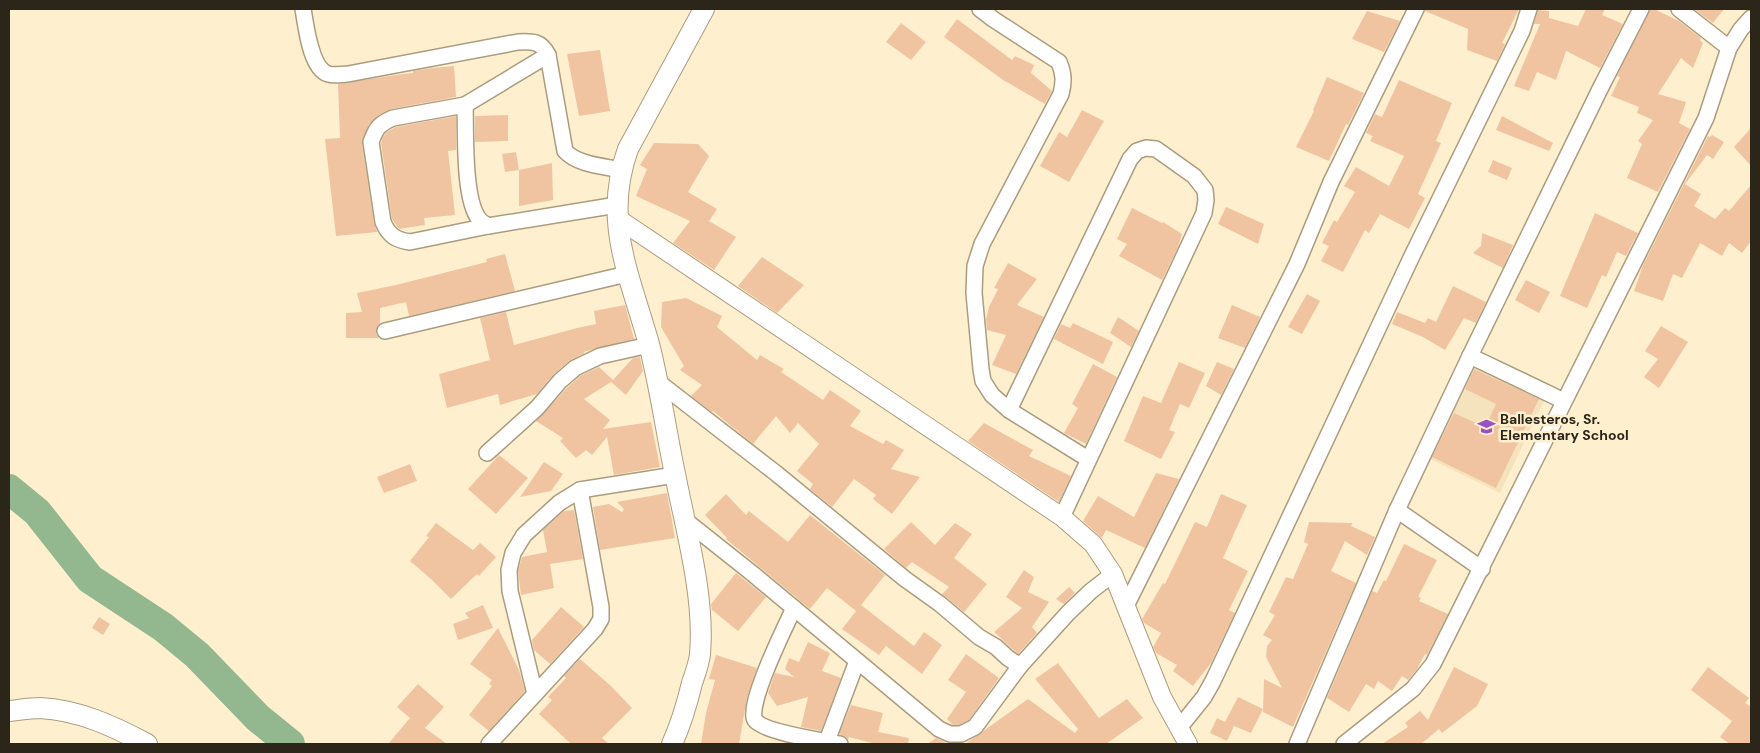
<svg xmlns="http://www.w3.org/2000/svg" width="1760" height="753" viewBox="0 0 1760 753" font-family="'DM Sans',sans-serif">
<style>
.built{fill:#f4e3bc}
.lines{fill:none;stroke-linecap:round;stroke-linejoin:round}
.river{stroke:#93b890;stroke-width:30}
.building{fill:#f0c4a1}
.minor-casing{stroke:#aa9d7e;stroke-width:18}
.tertiary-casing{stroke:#aa9d7e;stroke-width:20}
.secondary-casing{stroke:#aa9d7e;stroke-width:22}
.minor{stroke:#fff;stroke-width:15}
.tertiary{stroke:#fff;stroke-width:18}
.secondary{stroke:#fff;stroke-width:20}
.labels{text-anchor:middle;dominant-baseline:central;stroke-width:5;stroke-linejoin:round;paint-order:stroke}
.poi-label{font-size:14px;font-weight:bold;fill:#2c261a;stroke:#fef0cf;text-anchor:start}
</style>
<rect width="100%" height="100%" fill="#fef0cf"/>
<polygon class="built" points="1471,360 1546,397 1500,493 1428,458"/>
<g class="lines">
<polyline class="river" points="9,489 37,512 90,579 163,627 197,655 258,718 290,744"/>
</g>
<g class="building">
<polygon points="1425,9 1519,9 1502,43 1505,44 1497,61 1467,50 1468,29 1425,11"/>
<polygon points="1586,9 1605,9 1602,15 1623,24 1600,68 1566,51 1556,80 1537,72 1529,91 1514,86 1540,24 1534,24 1538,10 1549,11 1549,18 1578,26"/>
<polygon points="1650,9 1654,9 1679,21 1701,38 1700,40 1703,43 1693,68 1681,58 1658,94 1686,102 1679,123 1690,129 1658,192 1627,178 1642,144 1638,141 1653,120 1637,113 1639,107 1611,96 1620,77 1617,76"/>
<polygon points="1694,9 1724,9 1713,23"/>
<polygon points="1367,11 1400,21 1384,52 1352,39"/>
<polygon points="957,19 1012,60 1015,56 1034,65 1031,73 1052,91 1045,104 1003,80 944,37"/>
<polygon points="901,23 926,42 911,60 886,42"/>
<polygon points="600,50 610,111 579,116 567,54"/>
<polygon points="454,66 456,97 391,109 379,115 369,124 362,143 374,223 377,232 336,236 325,139 340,138 338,84 395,75 413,73 413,71 432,68"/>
<polygon points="1327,77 1364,93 1348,125 1346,124 1329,161 1296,147 1314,111 1313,110"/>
<polygon points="1399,80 1452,103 1436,141 1441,143 1418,194 1425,198 1409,229 1380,214 1369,233 1365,230 1343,272 1321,261 1329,246 1322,243 1334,220 1337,222 1355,192 1344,186 1356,167 1389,186 1404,156 1370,141 1373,136 1366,133 1375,114 1382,117"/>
<polygon points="1082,110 1104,121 1069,182 1040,166 1059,132 1067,137"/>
<polygon points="508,115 508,141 475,142 475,116"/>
<polygon points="456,116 456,150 448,151 455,215 424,218 425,225 399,229 392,219 381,143 383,137 387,132 396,127"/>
<polygon points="1502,116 1553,143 1549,151 1496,130"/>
<polygon points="1751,128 1751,166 1734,147"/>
<polygon points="1712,135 1724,142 1713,159 1707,155 1685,184 1701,194 1694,206 1715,219 1725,208 1729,211 1751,185 1751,241 1742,253 1729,243 1722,256 1700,243 1682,278 1673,274 1663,301 1634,291 1643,265 1708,136 1710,137"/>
<polygon points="654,143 698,144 709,156 688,192 717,209 709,221 736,237 714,270 673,243 690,221 636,196 647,169 640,165"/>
<polygon points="516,152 519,170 505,172 502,154"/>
<polygon points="1493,160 1512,168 1507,180 1488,172"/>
<polygon points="552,163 553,200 519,206 519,170"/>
<polygon points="1226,207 1264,224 1258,244 1218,224"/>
<polygon points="1132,208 1162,223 1163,222 1182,234 1178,247 1162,280 1119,256 1127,244 1117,239"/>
<polygon points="1595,213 1638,233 1626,256 1617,252 1606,277 1602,275 1587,308 1560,296"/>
<polygon points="1482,233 1513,245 1503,268 1473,253 1481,246"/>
<polygon points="505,254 515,291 409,316 406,302 380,308 380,323 376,329 376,334 379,338 346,338 346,313 362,312 357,293 396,285 487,262 486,259"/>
<polygon points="762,257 804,285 777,313 738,286"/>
<polygon points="1008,263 1037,279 1017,305 1044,317 1016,374 992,365 1006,335 987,330 986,319 989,307 998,289 994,288"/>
<polygon points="1526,280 1550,292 1539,313 1515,300"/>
<polygon points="1453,286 1486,302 1476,323 1464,318 1445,350 1423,337 1392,324 1397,312 1425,323 1428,318 1436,322"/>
<polygon points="1307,294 1320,301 1302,334 1288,327"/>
<polygon points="686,298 722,316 717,327 757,360 760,355 784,369 781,372 823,400 830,390 861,411 850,426 883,444 886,440 904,450 891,469 920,477 892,514 873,499 876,495 854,479 832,507 810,489 813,484 797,471 819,444 798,423 790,433 776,416 753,444 713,411 712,412 691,396 702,385 680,370 684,366 661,327 662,302"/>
<polygon points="625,305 634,339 583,352 585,353 569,361 554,374 537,394 500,405 498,394 447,408 439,374 490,360 480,318 506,312 514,345 577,328 596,324 594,311"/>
<polygon points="1232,305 1260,317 1245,348 1218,338"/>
<polygon points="1118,317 1139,331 1131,347 1110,333"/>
<polygon points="1073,323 1113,342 1103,364 1054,339 1061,324 1070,328"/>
<polygon points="1661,326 1688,342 1659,388 1644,377 1658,359 1645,351"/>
<polygon points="640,357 643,371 626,395 611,382 584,399 610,420 603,429 651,422 660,467 614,475 607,437 592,455 586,450 576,458 560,441 563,438 536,421 567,388 580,376 599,367 613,380 633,358"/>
<polygon points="1179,362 1205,373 1189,408 1180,404 1169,430 1175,432 1161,459 1124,441 1143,396 1161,403"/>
<polygon points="1217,362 1234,369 1221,395 1206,386"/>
<polygon points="1093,364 1117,377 1086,444 1064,433 1078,408 1072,404"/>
<polygon points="1474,369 1539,399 1496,488 1432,457 1454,413 1485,427 1496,404 1465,389"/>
<polygon points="984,423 1033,450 1029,456 1071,476 1059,502 968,441"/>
<polygon points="499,455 528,478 496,514 468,489"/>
<polygon points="544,462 563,474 551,491 520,497"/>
<polygon points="410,464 417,481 384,493 377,477"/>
<polygon points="1156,473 1179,479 1145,548 1106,530 1102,538 1083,521 1098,496 1134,517"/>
<polygon points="667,493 675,538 600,550 593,507 609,504 622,512 624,509 617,502"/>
<polygon points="726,494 746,515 749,511 788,542 810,515 885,575 861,605 914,646 924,632 942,645 922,674 886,646 879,655 842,629 856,611 827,588 810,609 726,539 727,538 705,515"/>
<polygon points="1221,494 1247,505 1223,558 1248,571 1229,610 1235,613 1211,663 1193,686 1173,671 1177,665 1156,653 1153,647 1161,633 1144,623 1142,619 1163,583 1165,584 1195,522 1207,527"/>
<polygon points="574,510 583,559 550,564 554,588 521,595 518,571 522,557 547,552 543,530 564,511"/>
<polygon points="911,522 935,545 955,523 972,534 954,558 987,584 964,612 942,594 949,587 912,562 906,568 884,549"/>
<polygon points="1309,522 1353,523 1351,526 1375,537 1367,555 1345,541 1331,571 1356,583 1293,727 1263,712 1264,679 1282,688 1266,657 1267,646 1272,640 1263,635 1275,615 1269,612 1286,577 1293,579 1308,544 1304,542"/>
<polygon points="436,523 473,550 480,543 496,557 479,576 477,574 451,599 431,579 410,561 429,537 426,536"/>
<polygon points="1404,544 1437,560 1418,597 1421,598 1419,601 1448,614 1427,655 1425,654 1417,669 1408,680 1402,676 1392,691 1378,681 1374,689 1366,684 1349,712 1327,698 1372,591 1377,593 1384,580 1386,581"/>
<polygon points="1024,570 1034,577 1028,592 1049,602 1032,627 1037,633 1018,654 994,632 1022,608 1006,597"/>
<polygon points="736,573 766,597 738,631 712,610 711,604"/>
<polygon points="1069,587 1075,593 1064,604 1056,599"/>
<polygon points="483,605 493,628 458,640 453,624 469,618 465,613"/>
<polygon points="561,607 584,627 550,664 534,650 532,640"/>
<polygon points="99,617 110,624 103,635 92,628"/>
<polygon points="498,628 519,670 525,691 489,731 469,715 492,686 489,684 492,680 470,664"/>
<polygon points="808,642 830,653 822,671 841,678 821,731 801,727 808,697 777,706 768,693 775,673 794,677 785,669 789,658 799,662"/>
<polygon points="966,654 999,678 969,720 959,725 953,725 947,719 966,692 948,680"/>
<polygon points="716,655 757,668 747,697 739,744 701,744 706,713 715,680 709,679"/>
<polygon points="580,659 611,686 632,708 602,738 609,744 571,744 539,714 552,700 548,697 566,678 564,676"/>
<polygon points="1058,663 1099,718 1127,699 1143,718 1106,744 965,744 1028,699 1075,733 1078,729 1035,679"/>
<polygon points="1454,667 1488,684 1477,706 1442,733 1439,729 1421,744 1382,744 1408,727 1405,723 1420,711 1428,720"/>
<polygon points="1708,667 1749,698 1745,703 1751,707 1751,744 1730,744 1720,737 1732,721 1691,690"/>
<polygon points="418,684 444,707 425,728 447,744 388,744 410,718 397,707"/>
<polygon points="1238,697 1263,709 1251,733 1234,726 1227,741 1210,733 1217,718 1225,722"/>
<polygon points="851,705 883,713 878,732 909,738 908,744 876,744 849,737 848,740 846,737 839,734"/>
<polygon points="936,738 946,743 955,743 927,744"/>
</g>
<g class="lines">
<defs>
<g id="minor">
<path d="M 303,9 C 306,25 310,68 328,74 C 334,76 342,74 348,74 L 518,42 C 532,41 541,41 548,55 L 565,151 C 578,165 603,166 621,170"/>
<path d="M 980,9 L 993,19 L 1059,62 C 1064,74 1064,82 1061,94 L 982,244 L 975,266 L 974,293 L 981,369 L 983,381 L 992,395 L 1009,410"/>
<polyline points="1679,9 1729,48"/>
<path d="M 548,55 L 465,105 L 393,118 C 379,124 376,128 371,142 L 383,222 C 389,236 396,240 410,242 L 488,226 L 617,205"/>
<path d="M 465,105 C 466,131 463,199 479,219 C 481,222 485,224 488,226"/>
<polyline points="385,331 627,274"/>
<polyline points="1470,356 1564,401"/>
<polyline points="657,381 777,474 905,579 940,604 979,637 996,647 1008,658 1020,666"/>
<polyline points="487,453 537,408 560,381 575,368 600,356 649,345"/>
<polyline points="1397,510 1482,569"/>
<polyline points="1062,517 1204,213 1206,200 1205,190 1194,176 1156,149 1146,148 1137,151 1130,159 1009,410 1088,459"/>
<polyline points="685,520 753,574 939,729 950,734 961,734 975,727 1020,666 1068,613 1091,591 1113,574"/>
<polyline points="1126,606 1297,264 1331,182 1416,9"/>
<path d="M 794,608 C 786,625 746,706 755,720 C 763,732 824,741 840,744"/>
<polyline points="535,694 510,591 509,570 513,553 524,535 559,503 580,490 675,475"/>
<polyline points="1179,728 1204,697 1213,681 1411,258 1522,31 1529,9"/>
<polyline points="827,741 857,661"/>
<polyline points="489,744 595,629 601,619 601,607 580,490"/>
<polyline points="1297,744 1397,510 1470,356 1600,89 1641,9"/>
<polyline points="1344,744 1413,689 1433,664 1706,118 1729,48 1741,29 1751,18"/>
</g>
<polyline id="tertiary" points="617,218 1062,517 1093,544 1113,574 1162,697 1188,744"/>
<g id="secondary">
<path d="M 9,711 C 19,710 30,708 40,708 C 79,710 113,726 147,744"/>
<path d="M 672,744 C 681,724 687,704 692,683 C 695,674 699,664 700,654 C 705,596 686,531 675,474 C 666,431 660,387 649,344 C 630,276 602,221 628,149 L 704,9"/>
</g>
</defs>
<use href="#minor" class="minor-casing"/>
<use href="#tertiary" class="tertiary-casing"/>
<use href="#secondary" class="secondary-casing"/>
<use href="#minor" class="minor"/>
<use href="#tertiary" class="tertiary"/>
<use href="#secondary" class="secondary"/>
</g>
<defs>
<symbol id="school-bare" viewBox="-9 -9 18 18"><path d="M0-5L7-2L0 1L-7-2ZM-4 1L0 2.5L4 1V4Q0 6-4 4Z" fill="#9952c5" stroke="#fef0cf" stroke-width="2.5" paint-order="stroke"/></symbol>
</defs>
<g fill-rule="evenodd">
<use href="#school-bare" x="1474" y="414" width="25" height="25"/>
</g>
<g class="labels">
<g class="poi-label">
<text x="1500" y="419">Ballesteros, Sr.<tspan x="1500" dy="16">Elementary School</tspan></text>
</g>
</g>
<rect width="1760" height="753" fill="none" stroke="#2c261a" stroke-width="20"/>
</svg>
